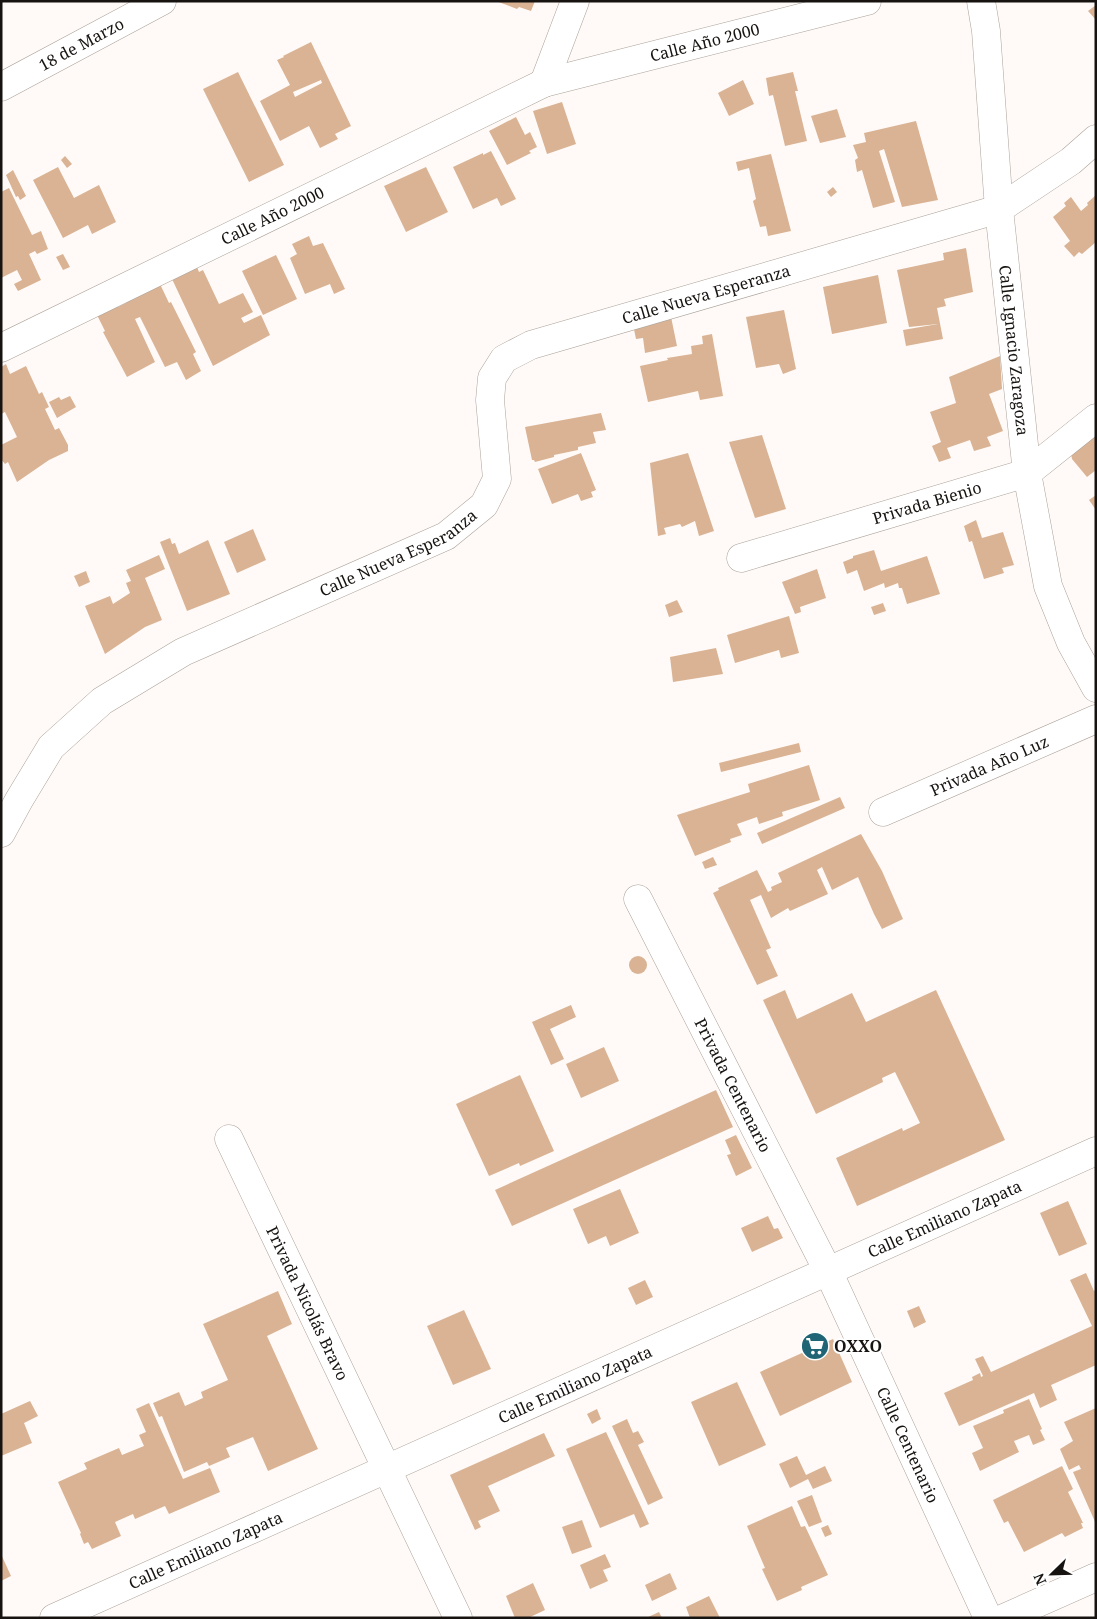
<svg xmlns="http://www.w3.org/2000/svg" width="1097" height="1619" viewBox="0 0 1097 1619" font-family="'Noto Serif',serif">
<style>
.building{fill:#d9b394;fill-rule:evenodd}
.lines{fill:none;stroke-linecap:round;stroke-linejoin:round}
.minor-casing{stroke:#aba29a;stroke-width:29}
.minor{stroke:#fff;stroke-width:28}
.labels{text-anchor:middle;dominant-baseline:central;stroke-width:4;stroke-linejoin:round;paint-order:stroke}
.street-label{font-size:16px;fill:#171311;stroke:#fff}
.poi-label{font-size:16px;font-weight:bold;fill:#171311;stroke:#fff;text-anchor:start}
</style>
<rect width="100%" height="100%" fill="#fffaf7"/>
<g class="building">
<polygon points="496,1 535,1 531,11 519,7 517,9"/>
<polygon points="1096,5 1096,20 1088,11"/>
<path d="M 311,42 L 351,126 L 335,134 L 338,139 L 320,148 L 309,126 L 280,141 L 260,101 L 290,85 L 277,60 L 284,57 L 283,56 ZM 321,80 L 322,83 L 295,97 L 293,92 Z"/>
<polygon points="238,72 284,165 249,182 203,89"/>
<polygon points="793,72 798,91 795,91 807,141 785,146 773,95 769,96 766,78"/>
<polygon points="743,80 754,104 729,116 718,93"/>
<polygon points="562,102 576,144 547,154 533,111"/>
<polygon points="837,109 846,137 820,143 811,116"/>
<polygon points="516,117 525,135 530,132 537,147 529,151 531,153 507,165 489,131"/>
<polygon points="916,121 938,200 902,207 884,149 879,151 895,202 873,208 862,170 857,172 855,160 858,158 853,145 866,142 864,133"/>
<polygon points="491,151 516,199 501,206 497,198 473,209 453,167 483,153 483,155"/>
<polygon points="771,154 791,231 768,236 766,226 760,227 753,201 756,199 749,168 738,171 736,162"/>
<polygon points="65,156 72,164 67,168 61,160"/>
<polygon points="58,167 74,198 99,185 116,222 92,234 88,225 63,238 33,180"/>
<polygon points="426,167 448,212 406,232 384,186"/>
<polygon points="13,170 26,196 20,200 18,196 16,197 6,175"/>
<polygon points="833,187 837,192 831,197 827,192"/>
<polygon points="9,188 32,235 41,231 48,249 37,254 35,251 29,254 41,280 18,291 14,284 22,280 17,270 1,278 1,192"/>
<polygon points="1096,195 1096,242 1082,254 1079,252 1074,257 1064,246 1070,241 1053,217 1066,206 1064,203 1071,197 1081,211 1088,205 1087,203"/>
<polygon points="309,236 313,246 323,243 345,289 334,294 330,284 305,294 290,258 297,254 292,244"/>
<polygon points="966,248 973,292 944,299 946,306 937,308 943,339 906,346 903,330 938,324 909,327 897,270 944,260 943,253"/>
<polygon points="63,254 70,267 63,270 56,257"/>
<polygon points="276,255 297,299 263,315 242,271"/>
<polygon points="197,267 199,272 203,270 219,304 243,293 253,312 241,318 244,323 261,315 270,335 213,366 172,279"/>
<polygon points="878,275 887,323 832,334 823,287"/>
<polygon points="160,284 169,303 171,302 196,352 193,354 201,371 186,380 177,362 165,367 140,317 135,319 155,362 127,377 103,332 105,331 97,315 117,306 118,307 126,303 126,301"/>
<polygon points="784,310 796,369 783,374 779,364 756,368 746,317"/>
<polygon points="670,312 677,346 645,353 643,338 636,339 632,320"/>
<polygon points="712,334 723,396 700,400 698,391 648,402 640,366 668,360 667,358 692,354 691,346 703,344 702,336"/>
<polygon points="1000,356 1002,389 989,394 1003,431 987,437 991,446 974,451 970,440 947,448 951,458 939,462 932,446 941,442 930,412 956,403 949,377"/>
<polygon points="6,364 10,374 26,366 39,394 42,392 49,407 45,409 55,430 59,428 68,445 68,451 49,460 17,482 8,462 5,464 1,459 1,445 17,437 5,412 1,414 1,367"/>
<polygon points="70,396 76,407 57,418 49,402 59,397 61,400"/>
<polygon points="601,413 606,430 593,432 596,443 578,447 578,450 554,455 554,457 535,462 534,460 532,460 525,427"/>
<polygon points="1096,423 1096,470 1087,477 1072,459 1069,444"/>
<polygon points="762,435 786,509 755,518 729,442"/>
<polygon points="581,453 596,490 591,492 593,497 581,501 578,494 552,504 538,469"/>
<polygon points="688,453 714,531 699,536 695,521 682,527 680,524 664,528 666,534 658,536 650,463"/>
<polygon points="1096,495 1096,510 1089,500"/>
<polygon points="976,520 982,538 1003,532 1014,565 1002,568 1004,573 984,579 972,541 969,542 964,526"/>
<polygon points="253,529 266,560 237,573 224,542"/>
<polygon points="170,538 172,544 175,543 179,554 208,540 230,594 187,611 160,542"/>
<polygon points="874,550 881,571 927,556 940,594 907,604 902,588 899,588 898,583 885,588 884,583 864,591 857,570 847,574 843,562 853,558 853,556"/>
<polygon points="159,555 165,569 145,578 162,620 145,627 105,654 85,606 110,596 113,604 130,593 126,583 131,581 126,570"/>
<polygon points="817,569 826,598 800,607 801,612 795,614 782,582"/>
<polygon points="86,571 90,582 79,587 74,576"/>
<polygon points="677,600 683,612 669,617 665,605"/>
<polygon points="883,603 886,611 874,615 871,607"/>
<polygon points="789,616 799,653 781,658 779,650 735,663 727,635"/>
<polygon points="716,648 723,674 673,682 670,657"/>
<polygon points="799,743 801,752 721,772 719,763"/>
<polygon points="809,765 820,800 782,812 783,816 759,824 757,817 737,824 742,835 730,839 731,842 695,856 677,815 750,792 748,784"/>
<polygon points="840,797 845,808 762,844 757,833"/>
<polygon points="861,834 882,871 903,919 882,929 874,914 858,877 832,890 822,867 817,870 828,894 790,911 788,908 771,918 761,895 750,900 771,948 766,950 778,976 757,985 713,893 719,890 718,888 757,870 768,892 772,890 771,887 782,882 778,873"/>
<polygon points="713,857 717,865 705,869 702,862"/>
<circle cx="638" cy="965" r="9"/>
<polygon points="785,990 797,1019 852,993 866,1022 936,990 1005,1140 857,1206 836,1158 902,1128 903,1131 920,1123 895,1072 882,1078 883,1082 816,1114 763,1000"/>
<polygon points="571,1005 576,1017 550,1029 564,1059 551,1065 532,1022"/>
<polygon points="604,1047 619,1081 581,1098 566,1064"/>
<polygon points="520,1075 554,1151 520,1166 519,1163 489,1176 456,1104"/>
<polygon points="716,1090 733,1127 512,1226 495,1190"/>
<polygon points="736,1135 752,1168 736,1176 727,1155 731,1154 725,1140"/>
<polygon points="620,1189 639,1233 610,1246 606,1236 588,1244 573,1209"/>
<polygon points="1068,1201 1087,1244 1059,1256 1040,1213"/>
<polygon points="768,1216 774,1229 778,1228 783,1238 752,1252 741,1228"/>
<polygon points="1086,1273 1094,1291 1096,1290 1096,1365 1051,1385 1057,1400 1040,1408 1034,1393 959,1426 944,1393 973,1380 972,1377 980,1373 981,1377 983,1376 975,1359 983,1356 991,1372 1092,1326 1070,1280"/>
<polygon points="645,1280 653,1297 636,1305 628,1288"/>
<polygon points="278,1291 292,1324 267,1336 318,1449 268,1471 253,1437 226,1448 230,1457 209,1466 207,1462 184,1472 162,1416 159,1417 153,1403 179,1392 185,1406 203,1398 201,1392 228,1380 203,1324"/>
<polygon points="919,1306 926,1322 914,1328 907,1311"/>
<polygon points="464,1310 491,1369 453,1385 427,1326"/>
<polygon points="833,1339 852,1382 780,1416 760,1372"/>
<polygon points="737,1382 766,1445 719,1466 691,1402"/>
<polygon points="1029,1399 1042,1429 1040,1430 1045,1440 1033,1445 1029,1435 1014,1441 1019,1452 980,1471 972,1453 983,1448 973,1426 1004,1413 1003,1410"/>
<polygon points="30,1401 38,1416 24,1423 32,1443 1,1456 1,1414"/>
<polygon points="149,1403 183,1479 210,1468 220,1492 169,1514 165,1506 135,1519 133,1514 115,1522 121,1536 92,1549 88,1542 84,1544 80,1534 81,1533 58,1482 87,1469 84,1463 119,1448 122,1455 144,1446 139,1435 146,1432 136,1409"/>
<polygon points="1096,1408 1096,1524 1073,1472 1081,1469 1079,1465 1069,1470 1060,1449 1073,1441 1064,1422"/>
<polygon points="597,1409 601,1419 592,1424 587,1414"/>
<polygon points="627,1419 633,1433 638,1431 644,1442 638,1445 663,1498 648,1505 612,1426"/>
<polygon points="606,1432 649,1524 640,1528 634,1514 600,1528 566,1449"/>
<polygon points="544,1433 555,1456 488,1486 500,1511 478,1521 481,1527 475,1530 450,1475"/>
<polygon points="797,1456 806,1475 825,1466 832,1481 813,1489 808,1479 790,1488 779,1464"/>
<polygon points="1062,1466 1073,1489 1068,1492 1083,1523 1081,1523 1083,1528 1065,1537 1062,1533 1024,1552 1008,1521 1004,1523 993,1500"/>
<polygon points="812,1495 822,1522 809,1527 797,1501"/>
<polygon points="792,1506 801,1527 805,1526 828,1575 801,1587 802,1590 777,1601 762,1569 765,1568 747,1526"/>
<polygon points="582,1520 592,1547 572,1554 562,1527"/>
<polygon points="828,1525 832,1534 825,1537 821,1528"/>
<polygon points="1,1554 11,1576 1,1581"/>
<polygon points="605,1554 611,1567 603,1570 608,1581 590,1589 580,1565"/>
<polygon points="670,1573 677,1589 652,1601 645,1585"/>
<polygon points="533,1583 545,1610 528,1618 515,1618 506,1596"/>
<polygon points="709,1596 720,1618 690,1618 686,1607"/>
<polygon points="659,1612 662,1618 646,1618"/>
</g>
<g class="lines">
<defs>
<g id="minor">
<path id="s1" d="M 981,1 L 986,31 L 999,209 L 1027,473 L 1048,586 L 1071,643 L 1096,688"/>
<polyline points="544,83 575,1"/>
<path id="s2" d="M 1,87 L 162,1"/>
<path id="s3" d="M 1,348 L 544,83 L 867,1"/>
<path id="s4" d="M 741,558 L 1027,473 L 1096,418"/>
<path id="s5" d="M 883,812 L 1096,719"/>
<path id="s6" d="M 1,833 L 19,800 L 51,747 L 102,701 L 183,652 L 446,536 L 484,505 L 497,479 L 490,400 L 492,378 L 504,359 L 531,345 L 999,209 L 1071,161 L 1096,139"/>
<path id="s7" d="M 638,899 L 828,1271 L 988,1618"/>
<path id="s8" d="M 229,1139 L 458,1618"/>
<path id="s9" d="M 54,1618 L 1096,1151"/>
<polyline points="1004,1618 1096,1577"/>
</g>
</defs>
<use href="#minor" class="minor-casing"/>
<use href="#minor" class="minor"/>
</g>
<defs>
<symbol id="supermarket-disc" viewBox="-11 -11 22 22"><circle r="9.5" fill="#1f6575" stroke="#fff"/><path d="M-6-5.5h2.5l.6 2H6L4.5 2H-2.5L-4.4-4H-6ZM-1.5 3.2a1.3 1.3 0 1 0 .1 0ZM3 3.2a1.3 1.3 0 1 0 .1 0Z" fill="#fff"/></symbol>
</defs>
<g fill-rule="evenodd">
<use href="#supermarket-disc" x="799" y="1330" width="32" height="32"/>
</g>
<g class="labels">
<g class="street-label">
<text stroke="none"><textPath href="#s3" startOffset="770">Calle Año 2000</textPath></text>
<text stroke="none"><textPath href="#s2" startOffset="91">18 de Marzo</textPath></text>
<text stroke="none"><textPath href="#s3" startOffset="302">Calle Año 2000</textPath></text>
<text stroke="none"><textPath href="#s6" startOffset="965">Calle Nueva Esperanza</textPath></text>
<text stroke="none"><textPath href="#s1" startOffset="351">Calle Ignacio Zaragoza</textPath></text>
<text stroke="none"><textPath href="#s4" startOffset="194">Privada Bienio</textPath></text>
<text stroke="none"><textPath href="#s6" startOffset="500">Calle Nueva Esperanza</textPath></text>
<text stroke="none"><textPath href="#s5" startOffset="116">Privada Año Luz</textPath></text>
<text stroke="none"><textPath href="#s7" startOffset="209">Privada Centenario</textPath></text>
<text stroke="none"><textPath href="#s9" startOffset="976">Calle Emiliano Zapata</textPath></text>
<text stroke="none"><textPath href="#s8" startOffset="182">Privada Nicolás Bravo</textPath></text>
<text stroke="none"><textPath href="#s9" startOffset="571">Calle Emiliano Zapata</textPath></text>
<text stroke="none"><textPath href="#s7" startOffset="609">Calle Centenario</textPath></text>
<text stroke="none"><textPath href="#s9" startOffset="166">Calle Emiliano Zapata</textPath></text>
</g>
<g class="poi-label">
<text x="834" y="1346">OXXO</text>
</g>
</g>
<rect width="1097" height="1619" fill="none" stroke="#171311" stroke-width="5"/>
<g transform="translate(1052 1574) rotate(247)" stroke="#ffffff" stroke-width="4" paint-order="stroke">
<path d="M0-4L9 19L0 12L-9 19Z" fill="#171311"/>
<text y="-8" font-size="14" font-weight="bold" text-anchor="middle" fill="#171311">N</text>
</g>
</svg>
